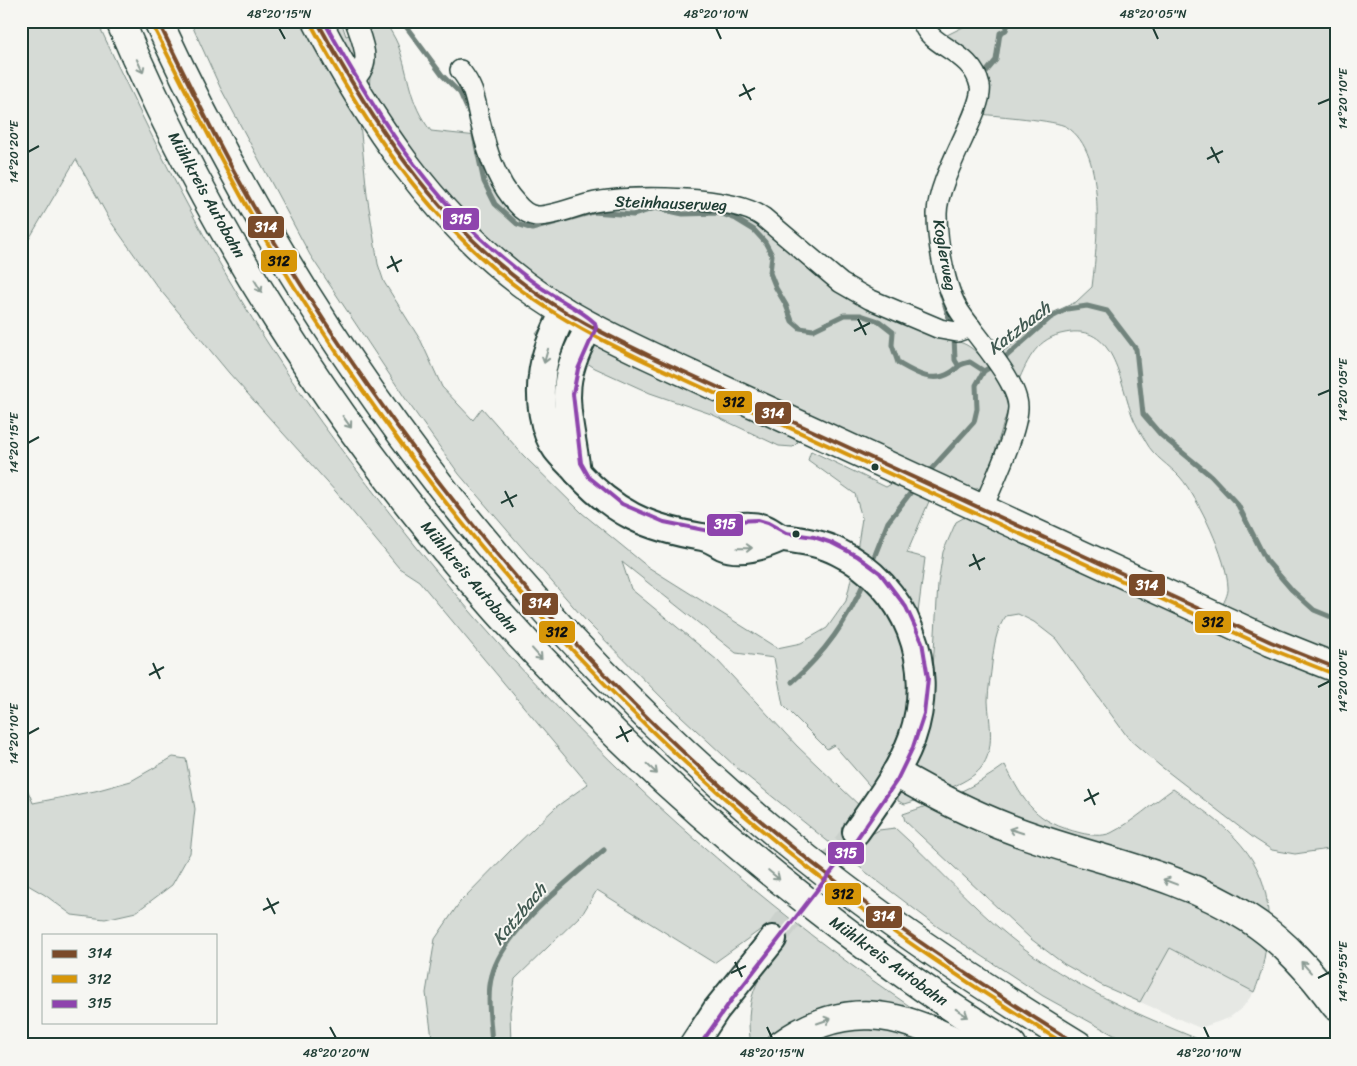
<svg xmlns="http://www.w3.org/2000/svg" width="1357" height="1066" viewBox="0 0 1357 1066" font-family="Sriracha,sans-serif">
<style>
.built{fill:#e6e8e4}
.green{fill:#d6dbd6;stroke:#7a8c85}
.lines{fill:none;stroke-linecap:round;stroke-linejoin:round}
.stream{stroke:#72847d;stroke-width:5}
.secondary-tunnel{stroke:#cbd1cc;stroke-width:26;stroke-dasharray:26 13;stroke-linecap:butt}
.street-casing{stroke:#1f3d34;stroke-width:22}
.secondary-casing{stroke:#1f3d34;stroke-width:30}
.primary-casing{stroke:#1f3d34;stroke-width:31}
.highway-casing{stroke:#1f3d34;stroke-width:31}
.street{stroke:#f6f6f2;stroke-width:19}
.secondary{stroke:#f6f6f2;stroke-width:26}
.primary{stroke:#f6f6f2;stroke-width:28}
.highway{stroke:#f6f6f2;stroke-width:28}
.bus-1-casing{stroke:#f6f6f2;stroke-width:8}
.bus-2-casing{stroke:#f6f6f2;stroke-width:8}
.bus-3-casing{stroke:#f6f6f2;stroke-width:8}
.bus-1{stroke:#7a4b2a;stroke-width:4}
.bus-2{stroke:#d79608;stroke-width:4}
.bus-3{stroke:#8e44ad;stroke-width:4}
.oneway{stroke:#8a9a93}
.ticks{fill:none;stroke:#1f3d34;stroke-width:2}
.bus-dot{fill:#1f3d34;stroke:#f6f6f2;stroke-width:2}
.labels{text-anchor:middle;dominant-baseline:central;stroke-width:4;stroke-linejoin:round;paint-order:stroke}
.street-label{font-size:16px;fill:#1f3d34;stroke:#f6f6f2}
.water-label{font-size:18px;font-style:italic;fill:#425a52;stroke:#f6f6f2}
.line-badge{stroke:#f6f6f2;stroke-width:2}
.badge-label{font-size:14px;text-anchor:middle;font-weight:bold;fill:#fff}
.pale-badge-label{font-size:14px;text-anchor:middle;font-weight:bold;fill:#111}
.neatline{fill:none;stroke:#1f3d34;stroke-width:2}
.ticks-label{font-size:12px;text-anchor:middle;fill:#1f3d34}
</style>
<rect width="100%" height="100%" fill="#f6f6f2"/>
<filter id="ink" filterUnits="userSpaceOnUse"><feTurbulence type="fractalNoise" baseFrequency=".02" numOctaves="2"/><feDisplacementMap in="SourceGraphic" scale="10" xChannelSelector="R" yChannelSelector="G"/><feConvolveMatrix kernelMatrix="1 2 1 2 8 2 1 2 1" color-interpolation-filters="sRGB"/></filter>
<g filter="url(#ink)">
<polygon class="built" points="1169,948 1254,992 1243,1007 1229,1018 1200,1028 1140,1002"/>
<g class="green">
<path d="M 21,21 L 97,21 C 151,138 208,252 278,359 C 315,417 357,471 399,525 C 559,728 750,907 969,1045 L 751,1045 C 744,999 756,981 780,944 L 760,930 L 714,963 L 597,890 L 583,913 L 515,979 L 510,1012 L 511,1045 L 433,1045 L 426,993 L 435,939 L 460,902 L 513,848 L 556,807 L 588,784 L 419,581 L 399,568 L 336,492 L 229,373 L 156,285 L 111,222 L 76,159 L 29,239 L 21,245 Z"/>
<path d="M 190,21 L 303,21 L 360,123 L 367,195 L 378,264 L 384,282 L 421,341 L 442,387 L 473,420 L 482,408 L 523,455 L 582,513 L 648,567 L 777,648 L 801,643 L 827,628 L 846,601 L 856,557 L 862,518 L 855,494 L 808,460 L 811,451 L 886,487 L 893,483 L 930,499 L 907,553 L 925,558 L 902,737 L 875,792 L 834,745 L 827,749 L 783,705 L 774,658 L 736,653 L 622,562 L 631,589 L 717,660 L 797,746 L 862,808 L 863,839 L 879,830 L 895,828 C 935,864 970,905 1011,938 C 1073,989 1140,1015 1212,1045 L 1132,1045 L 1043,996 L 938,927 L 867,873 L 737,768 L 667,703 L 586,621 L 519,544 L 459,474 L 407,401 L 310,255 L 220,87 Z"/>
<path d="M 327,21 L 341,21 L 346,36 L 353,34 C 355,43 359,56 353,64 Z"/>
<path d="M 363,21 L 385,21 C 389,29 395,37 398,45 C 410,77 408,102 431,131 L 477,136 L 520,216 L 620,204 L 737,210 L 944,338 C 950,340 957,341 962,343 C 983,350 1005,389 1008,409 L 988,474 L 981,488 L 970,490 L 594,315 L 512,262 L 453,209 L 368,94 C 373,69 368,46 363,21 Z"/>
<path d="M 975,21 L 1336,21 L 1336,657 L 1221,609 C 1223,603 1229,594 1228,587 C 1227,559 1199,499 1180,477 C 1169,465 1154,457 1146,442 C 1141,433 1135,424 1132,415 C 1119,380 1115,323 1065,333 C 1037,338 1028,359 1018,382 L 1000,354 L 1050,314 L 1076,302 L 1092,287 C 1097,246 1108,153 1067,127 C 1056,120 997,116 980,114 L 987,99 L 945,36 Z"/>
<polygon points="549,317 779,429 798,442 793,447 779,446 711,414 650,393 595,368 544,336 536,334"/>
<path d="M 965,517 L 971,518 L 1311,674 L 1336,681 L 1336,848 L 1295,854 L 1272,850 L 1255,839 L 1159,765 L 1129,739 L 1056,639 L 1034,622 L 1018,614 L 1006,616 C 996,629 994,646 992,663 C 991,675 988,688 988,701 C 989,723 996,748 981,768 C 969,784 925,798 905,804 L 898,801 L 898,790 L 932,684 L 938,584 L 943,552 L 956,522 Z"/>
<polygon points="173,757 186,759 195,809 190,853 172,885 136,912 105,919 72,915 45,895 21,881 21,774 33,803 95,791 131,781"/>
<path d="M 1005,765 C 1025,804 1035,822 1081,833 C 1090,835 1101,837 1111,833 C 1133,822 1153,803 1173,789 C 1230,828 1276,861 1267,937 C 1265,956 1262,975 1254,992 L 1170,948 L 1140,1002 L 1101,985 L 1064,964 L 1031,939 L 905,821 L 903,814 C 940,802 974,788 1005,765 Z"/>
</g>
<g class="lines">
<g class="stream">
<polyline points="402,21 442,75 460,93 470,115"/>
<polyline points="986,72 996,60 1000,33 1006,30 1009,21"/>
<path d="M 473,131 L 484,182 L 495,204 L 517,224 L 532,229 L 593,212 L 633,215 L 655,208 L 683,214 L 719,213 L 736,219 L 754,230 L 765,242 L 772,255 L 770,273 L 776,288 L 786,305 L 792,321 L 800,328 L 813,330 L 844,315 L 861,315 L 879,321 L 893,332 L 892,345 L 898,363 C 914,372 932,384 950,373 C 960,367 956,365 970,362 L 984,371"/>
<polyline points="939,286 952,328"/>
<polyline points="954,336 955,360 958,365"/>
<polyline points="1001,361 1050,318 1067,309 1087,306 1107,311 1136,349 1143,414 1161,435 1211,476 1238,505 1266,560 1292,590 1314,610 1336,619"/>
<polyline points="926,475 974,422 977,409 976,385 984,371 994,365"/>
<polyline points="871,565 888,522 915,487"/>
<path d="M 792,682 C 825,653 848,621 865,580"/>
<path d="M 492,1045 C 491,1023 486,996 492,975 C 503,931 570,879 604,850"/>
</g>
<polyline class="secondary-tunnel" points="773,939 856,832"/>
<defs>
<g id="street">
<path d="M 922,21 C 929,48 972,50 980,86 C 985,108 937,177 937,214 C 937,241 945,290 960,312 C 975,335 1019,382 1018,408 C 1017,434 993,483 983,508"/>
<path d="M 460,70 C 476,90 475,102 481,125 C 487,152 498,184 517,204 C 522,210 528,215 536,216 C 552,217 578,205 595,202 C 634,195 731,195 763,217 L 841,283 L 869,299 L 940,329 L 957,332 L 971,327"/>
<path d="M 350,82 C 375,66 363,44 355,21"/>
</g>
<g id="secondary">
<path d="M 564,311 C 555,331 544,353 542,376 C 539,398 542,430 556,449 C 562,457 570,464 577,472 C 614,513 647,528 702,537 C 710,538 715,542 722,546 C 740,554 764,546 781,538"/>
<path d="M 577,472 C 569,407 554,387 590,326"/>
<path d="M 710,538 C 725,527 745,523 764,528 C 771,530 776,537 784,538 C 803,541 821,543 838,552 C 907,585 937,666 912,738 C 899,773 877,802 856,832"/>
<polyline points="693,1045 716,1010 773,939"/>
</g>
<path id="primary" d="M 317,21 C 369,121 433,216 523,284 C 563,314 607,336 652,357 L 1271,642 L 1336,668"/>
<g id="highway">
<path d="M 120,21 C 269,369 516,675 813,906 C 877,956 943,1004 1012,1045"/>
<path d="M 158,21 C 303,335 509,608 773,831 C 868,911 972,980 1078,1045"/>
<path d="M 896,773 C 932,794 969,813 1008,828 C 1087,859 1176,871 1248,918 C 1284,941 1311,972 1336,1006"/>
<path d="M 781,1045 C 843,1000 898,1011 962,1045"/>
</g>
</defs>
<use href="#street" class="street-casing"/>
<use href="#secondary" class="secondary-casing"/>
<use href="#primary" class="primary-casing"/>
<use href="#highway" class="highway-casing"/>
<use href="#street" class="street"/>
<use href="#secondary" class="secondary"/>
<use href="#primary" class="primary"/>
<use href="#highway" class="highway"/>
<defs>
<g id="bus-1">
<path d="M 158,21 C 196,99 234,177 280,251 C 421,481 598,694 811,862 C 896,929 986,988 1078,1045"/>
<path d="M 317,21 C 371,120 433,216 524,284 C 563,314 608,336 652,357 L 1271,642 L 1336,668"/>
</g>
<g id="bus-2">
<path d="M 152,24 C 191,101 229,178 273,252 C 413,485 594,698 807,867 C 889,932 977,989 1066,1045"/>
<path d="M 311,24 C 365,124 428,222 521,290 C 561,320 605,342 649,363 L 1268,648 L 1334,674"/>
</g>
<path id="bus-3" d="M 324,21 C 373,110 428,198 508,262 C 521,273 536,285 551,294 C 565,303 583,311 595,323 L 596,328 L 578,369 L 573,394 L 581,463 L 589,477 L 622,504 L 664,522 L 709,531 L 734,521 L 758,520 L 768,523 L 786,533 L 814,537 L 832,543 L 857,556 L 880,573 L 906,607 L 922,642 L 928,678 L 924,714 L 913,747 L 897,780 L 856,840 L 730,1002 L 700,1045"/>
</defs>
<use href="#bus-1" class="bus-1-casing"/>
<use href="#bus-2" class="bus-2-casing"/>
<use href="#bus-3" class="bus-3-casing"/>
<use href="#bus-1" class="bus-1"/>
<use href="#bus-2" class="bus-2"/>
<use href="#bus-3" class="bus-3"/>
</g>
<defs><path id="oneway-shaft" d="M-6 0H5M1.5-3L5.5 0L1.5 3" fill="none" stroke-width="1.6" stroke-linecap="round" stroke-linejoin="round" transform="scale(1.25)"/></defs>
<g class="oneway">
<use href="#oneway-shaft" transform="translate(140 66) rotate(65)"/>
<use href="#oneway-shaft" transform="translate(258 286) rotate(59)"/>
<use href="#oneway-shaft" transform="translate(546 356) rotate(106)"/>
<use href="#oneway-shaft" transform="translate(347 422) rotate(54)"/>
<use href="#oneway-shaft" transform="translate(745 548) rotate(-1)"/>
<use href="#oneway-shaft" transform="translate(537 654) rotate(48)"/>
<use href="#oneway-shaft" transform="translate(652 769) rotate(44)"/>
<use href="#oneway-shaft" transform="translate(1016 831) rotate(-162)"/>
<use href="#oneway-shaft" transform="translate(774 875) rotate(40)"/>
<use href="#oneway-shaft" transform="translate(1170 882) rotate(-159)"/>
<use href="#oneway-shaft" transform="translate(1306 967) rotate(-132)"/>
<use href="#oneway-shaft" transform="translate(962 1013) rotate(33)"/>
<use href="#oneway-shaft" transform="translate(824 1021) rotate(-19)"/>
</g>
</g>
<path class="ticks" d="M 279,28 L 285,39M 716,28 L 721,39M 1153,28 L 1158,39M 743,84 L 751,100M 739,96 L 755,88M 1318,104 L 1330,99M 1211,147 L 1219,163M 28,152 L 39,146M 1207,159 L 1223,151M 391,256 L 398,272M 387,268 L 402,260M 858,319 L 866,335M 854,331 L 870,323M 1318,395 L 1330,390M 28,443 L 39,437M 505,491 L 513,507M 501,503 L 517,495M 973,554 L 980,570M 969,566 L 985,558M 153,663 L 160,679M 149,675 L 164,667M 1318,687 L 1330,681M 620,726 L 628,742M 28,734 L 39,728M 616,738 L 632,730M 1088,789 L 1095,805M 1084,801 L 1099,793M 267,898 L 275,914M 263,910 L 279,902M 735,962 L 742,977M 731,973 L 746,966M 1318,978 L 1330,972M 330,1027 L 336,1038M 767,1027 L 772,1038M 1204,1027 L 1209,1038"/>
<g class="bus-dot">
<circle cx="875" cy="467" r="4.5"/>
<circle cx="796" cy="534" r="4.5"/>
</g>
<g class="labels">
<g class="street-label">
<text transform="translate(207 195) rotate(61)">Mühlkreis Autobahn</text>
<text transform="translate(671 203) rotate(2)">Steinhauserweg</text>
<text transform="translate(945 255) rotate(80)">Koglerweg</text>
<text transform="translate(470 577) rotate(50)">Mühlkreis Autobahn</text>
<text transform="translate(889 961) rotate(36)">Mühlkreis Autobahn</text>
</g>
<g class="water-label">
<text transform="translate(1019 328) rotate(-38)">Katzbach</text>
<text transform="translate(519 914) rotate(-50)">Katzbach</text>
</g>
</g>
<g class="line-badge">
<rect x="442" y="207" width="38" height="24" rx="5" fill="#8e44ad"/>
<rect x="247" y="215" width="38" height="24" rx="5" fill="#7a4b2a"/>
<rect x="260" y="249" width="38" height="24" rx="5" fill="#d79608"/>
<rect x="715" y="390" width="38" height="24" rx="5" fill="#d79608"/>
<rect x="754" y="401" width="38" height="24" rx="5" fill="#7a4b2a"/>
<rect x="706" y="513" width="38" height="24" rx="5" fill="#8e44ad"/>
<rect x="1128" y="573" width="38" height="24" rx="5" fill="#7a4b2a"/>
<rect x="521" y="592" width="38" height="24" rx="5" fill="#7a4b2a"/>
<rect x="1194" y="610" width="38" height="24" rx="5" fill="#d79608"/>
<rect x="538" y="620" width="38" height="24" rx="5" fill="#d79608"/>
<rect x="827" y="841" width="38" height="24" rx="5" fill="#8e44ad"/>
<rect x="824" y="882" width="38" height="24" rx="5" fill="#d79608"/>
<rect x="865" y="905" width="38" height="24" rx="5" fill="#7a4b2a"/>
</g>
<g class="badge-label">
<text x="461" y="224">315</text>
<text x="266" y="232">314</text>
<text x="773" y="418">314</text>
<text x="725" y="529">315</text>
<text x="1147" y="590">314</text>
<text x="540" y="608">314</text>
<text x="846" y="858">315</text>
<text x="884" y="921">314</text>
</g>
<g class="pale-badge-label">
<text x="279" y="266">312</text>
<text x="734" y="407">312</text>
<text x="1213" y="627">312</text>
<text x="557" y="637">312</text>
<text x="843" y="899">312</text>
</g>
<rect width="1357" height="1066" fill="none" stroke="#f6f6f2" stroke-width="55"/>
<rect x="42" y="934" width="175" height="90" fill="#f6f6f2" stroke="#a0aca6"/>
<rect x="52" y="950" width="25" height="8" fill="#7a4b2a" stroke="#a0aca6"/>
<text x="88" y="958" font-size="15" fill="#1f3d34">314</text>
<rect x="52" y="975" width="25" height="8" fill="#d79608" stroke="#a0aca6"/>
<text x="88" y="984" font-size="15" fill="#1f3d34">312</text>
<rect x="52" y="1000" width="25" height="8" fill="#8e44ad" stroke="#a0aca6"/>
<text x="88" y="1008" font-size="15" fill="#1f3d34">315</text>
<rect x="28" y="28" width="1302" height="1010" class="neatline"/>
<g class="ticks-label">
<text x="279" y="18">48°20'15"N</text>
<text x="716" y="18">48°20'10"N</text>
<text x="1153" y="18">48°20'05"N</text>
<text transform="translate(1343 99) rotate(-90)" y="4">14°20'10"E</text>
<text transform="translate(14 152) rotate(-90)" y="4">14°20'20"E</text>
<text transform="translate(1343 390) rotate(-90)" y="4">14°20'05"E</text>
<text transform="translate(14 443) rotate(-90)" y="4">14°20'15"E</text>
<text transform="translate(1343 681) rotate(-90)" y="4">14°20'00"E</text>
<text transform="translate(14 734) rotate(-90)" y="4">14°20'10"E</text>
<text transform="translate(1343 972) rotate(-90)" y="4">14°19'55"E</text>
<text x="336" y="1057">48°20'20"N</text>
<text x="772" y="1057">48°20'15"N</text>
<text x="1209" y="1057">48°20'10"N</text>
</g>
</svg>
